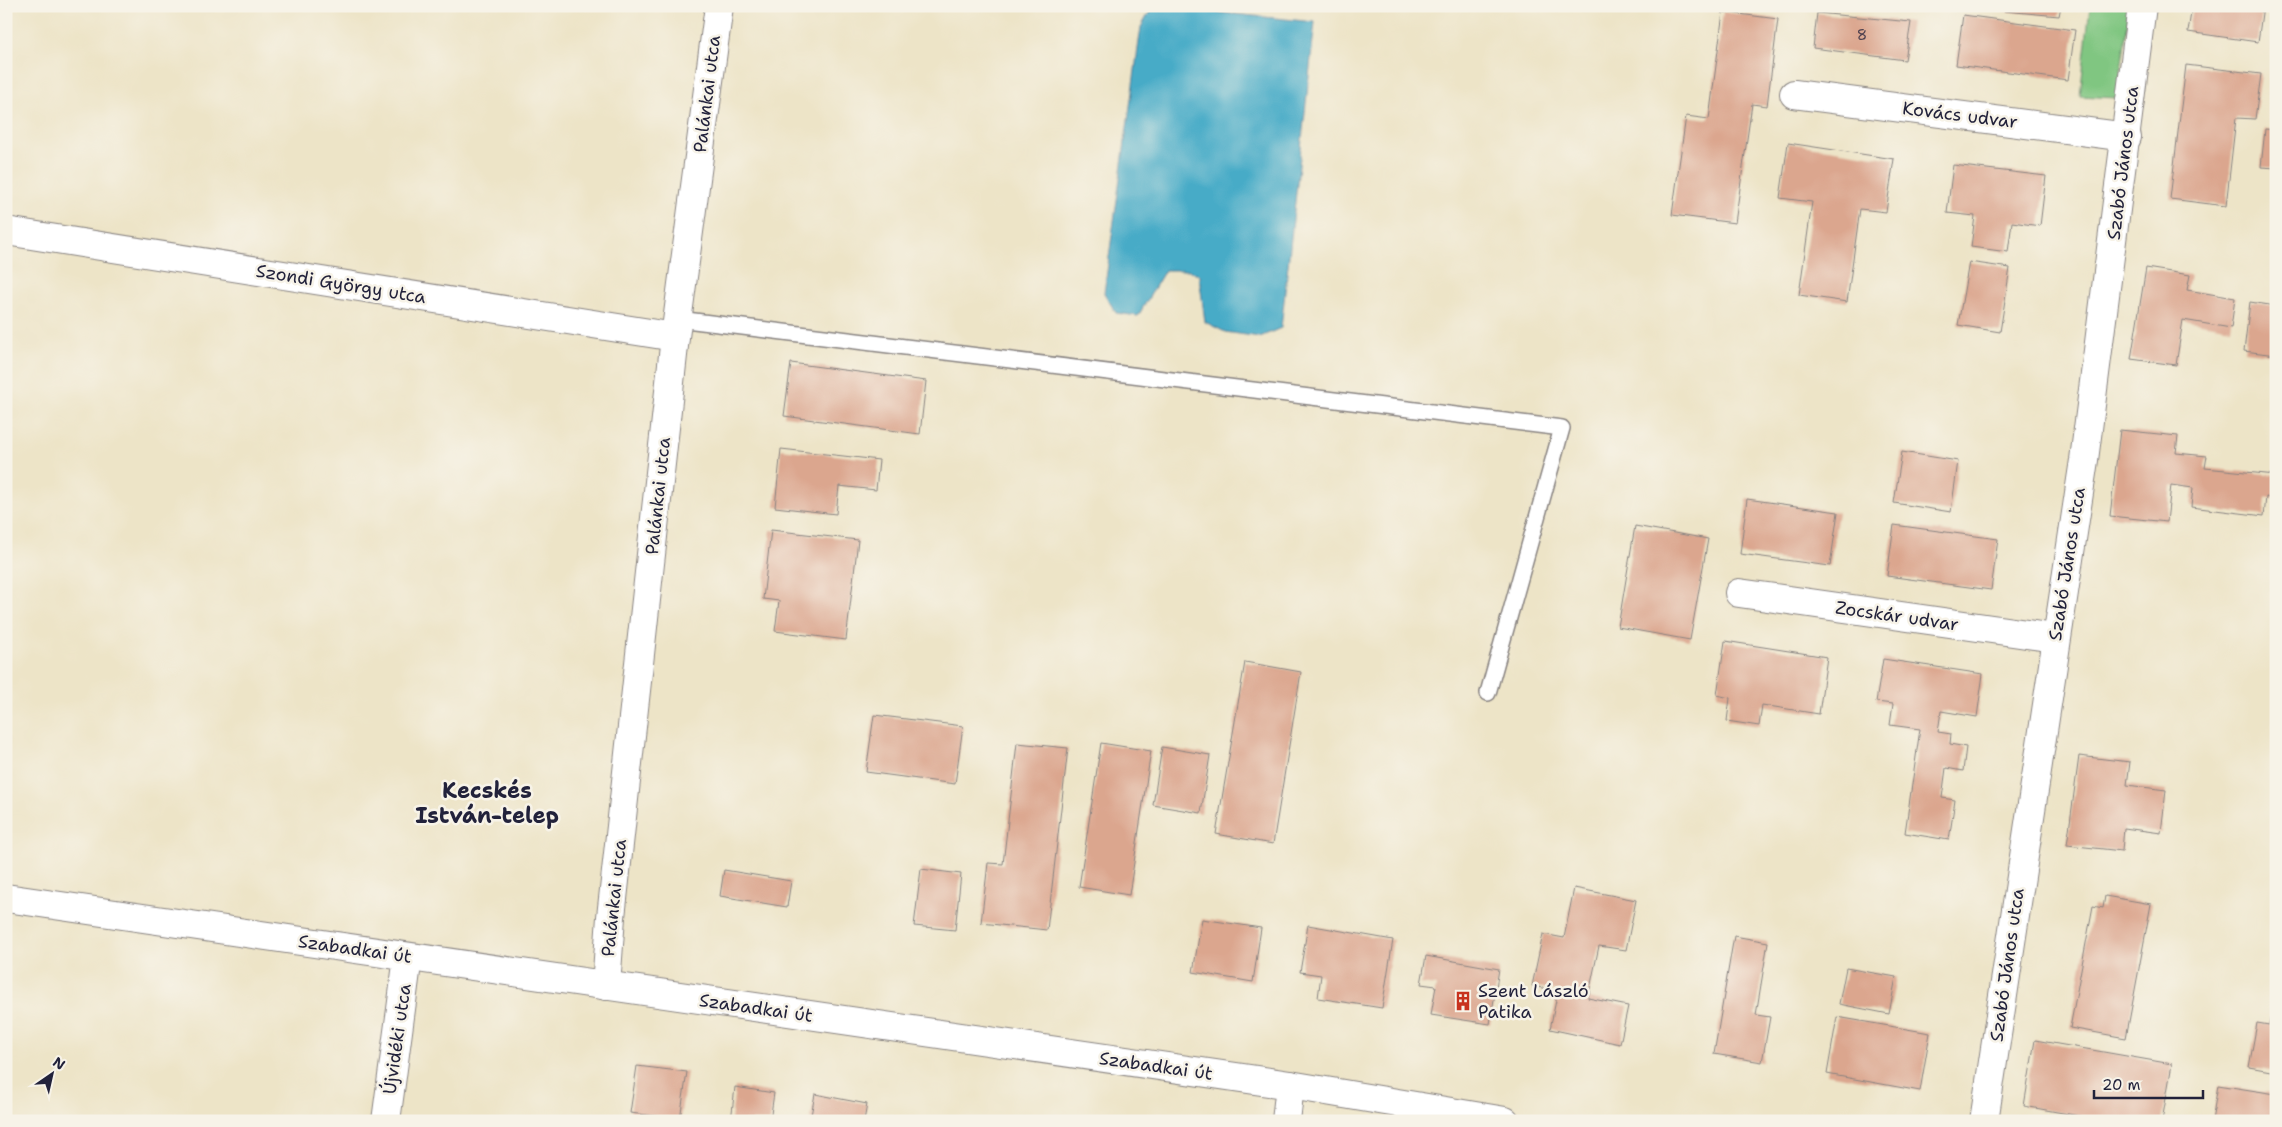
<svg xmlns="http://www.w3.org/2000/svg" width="2282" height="1127" viewBox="0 0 2282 1127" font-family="'Shantell Sans',sans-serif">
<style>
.green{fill:#80c681;stroke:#51745e}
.water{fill:#47abc7;stroke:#346681}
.building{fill:#dba68e}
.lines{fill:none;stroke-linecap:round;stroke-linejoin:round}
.service-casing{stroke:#888381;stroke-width:18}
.minor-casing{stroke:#888381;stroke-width:30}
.primary-casing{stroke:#888381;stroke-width:30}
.service{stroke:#fff;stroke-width:15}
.minor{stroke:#fff;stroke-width:28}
.primary{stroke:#fff;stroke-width:28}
.labels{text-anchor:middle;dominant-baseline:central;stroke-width:5;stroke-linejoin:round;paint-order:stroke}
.number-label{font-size:15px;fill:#504350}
.street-label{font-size:18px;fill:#22223b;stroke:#f7f3e8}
.poi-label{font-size:18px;fill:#22223b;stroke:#f7f3e8;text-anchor:start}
.district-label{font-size:22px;font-weight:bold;fill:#22223b;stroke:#f7f3e8}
</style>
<rect width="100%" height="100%" fill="#f7f3e8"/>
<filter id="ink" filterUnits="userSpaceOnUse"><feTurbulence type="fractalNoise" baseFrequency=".02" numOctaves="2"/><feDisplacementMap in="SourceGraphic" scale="10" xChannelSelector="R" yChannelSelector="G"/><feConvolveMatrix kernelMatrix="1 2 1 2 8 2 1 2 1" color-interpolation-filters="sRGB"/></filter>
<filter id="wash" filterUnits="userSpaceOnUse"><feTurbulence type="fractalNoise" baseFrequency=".0096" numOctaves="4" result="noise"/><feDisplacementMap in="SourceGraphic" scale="20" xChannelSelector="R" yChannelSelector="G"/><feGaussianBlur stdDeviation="1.12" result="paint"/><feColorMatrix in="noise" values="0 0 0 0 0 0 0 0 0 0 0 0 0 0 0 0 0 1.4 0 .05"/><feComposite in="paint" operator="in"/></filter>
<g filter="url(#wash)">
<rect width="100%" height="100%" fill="#ede4c7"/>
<polygon class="green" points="2090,6 2130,6 2117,98 2080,96"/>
<polygon class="water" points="1153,6 1315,22 1281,328 1260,337 1225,332 1205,322 1199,275 1188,270 1165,270 1138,316 1116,313 1104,293 1141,27"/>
<g id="blocks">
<g class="building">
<polygon points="2004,6 2061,6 2059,16 2004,11"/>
<polygon points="2192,6 2263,6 2258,42 2188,32"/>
<polygon points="1723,12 1778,19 1767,106 1752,104 1735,223 1672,215 1686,116 1709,119"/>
<polygon points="1817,13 1911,22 1905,60 1813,48"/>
<polygon points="1963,15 2075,30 2068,80 1956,65"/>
<polygon points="2186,65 2261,74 2255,119 2236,118 2226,206 2170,199"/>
<polygon points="2265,129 2276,130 2276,168 2261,167"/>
<polygon points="1788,143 1894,159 1886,212 1860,209 1847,302 1799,295 1812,202 1780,198"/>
<polygon points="1953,165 2046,176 2040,226 2012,222 2008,252 1971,247 1975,216 1947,213"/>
<polygon points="1969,262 2010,268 2000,332 1958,325"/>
<polygon points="2146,268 2190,275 2187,290 2235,298 2231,328 2183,320 2176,365 2131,359"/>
<polygon points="2250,302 2276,306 2276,355 2244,351"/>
<polygon points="791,363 926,381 920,434 784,416"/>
<polygon points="2120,430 2178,436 2176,453 2207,456 2205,468 2276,475 2276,499 2266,497 2264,516 2191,507 2193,488 2171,485 2167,522 2110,516"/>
<polygon points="781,449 879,460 876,490 839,486 836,514 775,507"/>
<polygon points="1902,452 1958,461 1951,512 1894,503"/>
<polygon points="1747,499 1838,512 1830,566 1740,554"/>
<polygon points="1894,525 1998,539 1991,590 1887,576"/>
<polygon points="1635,526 1708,539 1690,640 1618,627"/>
<polygon points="771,530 858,540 846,640 775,631 779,601 763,599"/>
<polygon points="1725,641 1827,657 1819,714 1762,705 1759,726 1727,721 1730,698 1717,695"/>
<polygon points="1883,659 1983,674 1977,717 1941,711 1938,732 1951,734 1950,744 1966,747 1963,771 1946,768 1942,798 1955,800 1949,840 1905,833 1920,729 1890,725 1893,704 1876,702"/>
<polygon points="1245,662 1301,672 1273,844 1216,834"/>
<polygon points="874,715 963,726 955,784 866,772"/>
<polygon points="1017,743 1068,748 1047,930 981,923 988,863 1003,864"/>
<polygon points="1101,743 1151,751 1129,895 1079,887"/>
<polygon points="1162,747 1210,755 1201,813 1153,805"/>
<polygon points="2079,756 2130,762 2127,785 2166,790 2161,833 2124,828 2122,851 2067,845"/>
<polygon points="921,869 961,874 955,930 914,926"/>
<polygon points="724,870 791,881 787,907 720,896"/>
<polygon points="1574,888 1636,900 1626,950 1599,946 1588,998 1628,1006 1620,1044 1550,1029 1558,991 1532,986 1543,934 1564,938"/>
<polygon points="2105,896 2151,904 2126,1038 2070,1028 2093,906 2103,908"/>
<polygon points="1202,919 1261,928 1253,982 1193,972"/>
<polygon points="1308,925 1393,940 1382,1008 1318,998 1321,975 1300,972"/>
<polygon points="1734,936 1768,942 1756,1015 1770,1017 1762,1062 1714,1054"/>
<polygon points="1426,956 1499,969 1490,1024 1431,1015 1436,986 1421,984"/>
<polygon points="1846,968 1896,977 1889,1014 1839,1004"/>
<polygon points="2272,1011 2276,1012 2276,1072 2249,1067 2257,1023 2269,1025"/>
<polygon points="1837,1017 1930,1033 1920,1091 1827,1074"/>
<polygon points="2035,1040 2172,1064 2162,1121 2107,1121 2024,1106"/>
<polygon points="637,1066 687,1072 680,1119 630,1113"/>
<polygon points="2218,1085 2276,1094 2276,1121 2212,1121"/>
<polygon points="735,1087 774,1093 770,1121 731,1121"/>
<polygon points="815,1094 867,1104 864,1121 810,1121"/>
</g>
</g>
</g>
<g filter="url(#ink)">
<use href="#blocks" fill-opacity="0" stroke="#888381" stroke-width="1"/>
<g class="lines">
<defs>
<polyline id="service" points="678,319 1562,428 1488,693"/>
<g id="minor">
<polyline points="1794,94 2127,137"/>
<polyline points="6,231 675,337"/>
<polyline points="1739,593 2055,638"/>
<polyline points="606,986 611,917 675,337 719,6"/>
<polyline points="386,1121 408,957"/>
<polyline points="1286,1121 1290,1085"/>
<polyline points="1984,1121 2084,460 2142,6"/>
</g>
<polyline id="primary" points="6,898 1290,1085 1505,1121"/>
</defs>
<use href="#service" class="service-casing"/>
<use href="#minor" class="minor-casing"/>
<use href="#primary" class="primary-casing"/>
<use href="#service" class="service"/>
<use href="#minor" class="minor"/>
<use href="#primary" class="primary"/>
</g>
</g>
<defs>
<symbol id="building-bare" viewBox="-9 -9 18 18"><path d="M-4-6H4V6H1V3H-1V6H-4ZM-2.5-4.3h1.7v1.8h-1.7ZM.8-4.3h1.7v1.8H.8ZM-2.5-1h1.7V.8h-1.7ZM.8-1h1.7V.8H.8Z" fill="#c8321e" stroke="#f7f3e8" stroke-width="2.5" paint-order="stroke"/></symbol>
</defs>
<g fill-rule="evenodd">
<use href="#building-bare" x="1449" y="987" width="28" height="28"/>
</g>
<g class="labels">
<g class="number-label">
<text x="1862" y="35">8</text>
</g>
<g class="street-label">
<text transform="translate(707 94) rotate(-83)">Palánkai utca</text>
<text transform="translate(1960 115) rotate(7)">Kovács udvar</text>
<text transform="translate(2123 163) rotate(-83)">Szabó János utca</text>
<text transform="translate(341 284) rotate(9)">Szondi György utca</text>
<text transform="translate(658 496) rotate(-84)">Palánkai utca</text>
<text transform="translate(2067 564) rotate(-81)">Szabó János utca</text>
<text transform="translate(1897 616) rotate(8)">Zocskár udvar</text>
<text transform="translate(614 898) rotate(-84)">Palánkai utca</text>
<text transform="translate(355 949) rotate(8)">Szabadkai út</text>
<text transform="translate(2007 965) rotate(-82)">Szabó János utca</text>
<text transform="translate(756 1008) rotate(8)">Szabadkai út</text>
<text transform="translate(397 1039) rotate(-82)">Újvidéki utca</text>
<text transform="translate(1156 1066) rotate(8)">Szabadkai út</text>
</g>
<g class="poi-label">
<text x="1478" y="991">Szent László<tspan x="1478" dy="21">Patika</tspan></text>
</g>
<g class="district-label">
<text x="487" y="790">Kecskés<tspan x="487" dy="25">István-telep</tspan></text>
</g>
</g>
<rect width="2282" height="1127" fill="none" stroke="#f7f3e8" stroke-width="25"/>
<g transform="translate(52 1074) rotate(34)" stroke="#f7f3e8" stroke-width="4" paint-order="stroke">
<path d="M0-4L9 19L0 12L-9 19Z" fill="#22223b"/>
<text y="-8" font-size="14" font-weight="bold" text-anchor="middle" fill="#22223b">N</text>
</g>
<path d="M2094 1090v8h109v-8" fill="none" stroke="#22223b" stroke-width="2.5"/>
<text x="2102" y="1090" font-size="15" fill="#22223b" stroke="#f7f3e8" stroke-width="4" paint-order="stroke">20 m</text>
</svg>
